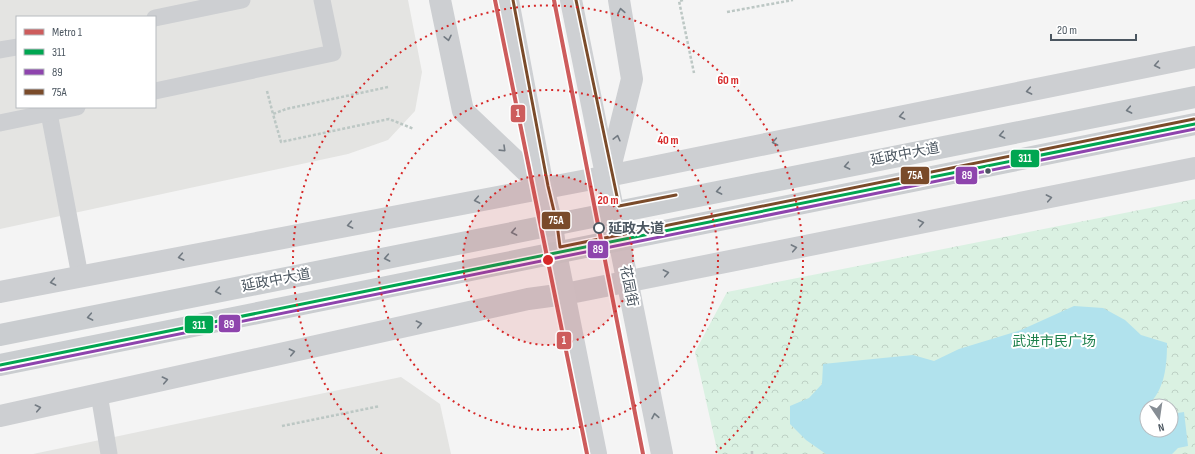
<svg xmlns="http://www.w3.org/2000/svg" width="1195" height="454" viewBox="0 0 1195 454" font-family="'Sofia Sans Condensed','Noto Sans SC',sans-serif">
<style>
.commercial{fill:#e4e4e2;fill-rule:evenodd}
.forest{fill:url(#forest-crowns);fill-rule:evenodd}
.water{fill:#b1e2ed}
.lines{fill:none;stroke-linecap:round;stroke-linejoin:round}
.path{stroke:#bcc7c4;stroke-width:2.5;stroke-dasharray:3 2;stroke-linecap:butt}
.service{stroke:#cdcfd2;stroke-width:17}
.tertiary{stroke:#cdcfd2;stroke-width:22}
.secondary{stroke:#ced0d3;stroke-width:22}
.primary{stroke:#cacdd0;stroke-width:22}
.bus-1-casing{stroke:#fff;stroke-width:6}
.bus-2-casing{stroke:#fff;stroke-width:6}
.bus-3-casing{stroke:#fff;stroke-width:6}
.bus-1{stroke:#00a651;stroke-width:3}
.bus-2{stroke:#8e44ad;stroke-width:3}
.bus-3{stroke:#7a4b2a;stroke-width:3}
.metro-1-casing{stroke:#fff;stroke-width:7}
.metro-1{stroke:#cd5c5c;stroke-width:4}
.oneway{stroke:#727a82}
.oneway2{stroke:#717a82}
.oneway3{stroke:#727b82}
.ring{fill:none;stroke:#d62828;stroke-width:2;stroke-dasharray:2 4}
.bus-dot{fill:#4b5660;stroke:#fff;stroke-width:1.5}
.stop-dot{fill:#fff;stroke:#4b5660;stroke-width:2}
.labels{text-anchor:middle;dominant-baseline:central;stroke-width:4;stroke-linejoin:round;paint-order:stroke}
.street-label{font-size:14px;fill:#4b5660;stroke:#fff}
.stop-label{font-size:14px;font-weight:bold;fill:#4b5660;stroke:#fff;text-anchor:start}
.park-label{font-size:14px;fill:#1c804b;stroke:#fff}
.centre{fill:#d62828;stroke:#fff;stroke-width:2}
.ring-label{font-size:12px;text-anchor:middle;font-weight:bold;fill:#d62828;stroke:#fff;stroke-width:4;stroke-linejoin:round;paint-order:stroke}
.line-badge{stroke:#fff;stroke-width:1.5}
.badge-label{font-size:11px;text-anchor:middle;font-weight:bold;fill:#fff}
</style>
<defs>
<pattern id="forest-crowns" width="20" height="18" patternUnits="userSpaceOnUse"><rect width="20" height="18" fill="#daf1e2"/><path d="M2 6a3 3 0 1 1 6 0M12 15a3 3 0 1 1 6 0" fill="none" stroke="#bdd1c4"/></pattern>
</defs>
<rect width="100%" height="100%" fill="#f4f4f4"/>
<g class="commercial">
<path d="M 0,0 L 408,0 L 422,72 L 415,111 L 388,140 L 348,154 L 0,229 ZM 17,17 L 155,17 L 155,107 L 17,107 Z"/>
<polygon points="401,377 440,404 451,454 33,454"/>
</g>
<path class="forest" d="M 1195,199 L 1195,454 L 718,454 L 695,352 L 727,292 ZM 1147,406 L 1171,406 L 1171,430 L 1147,430 Z"/>
<path class="water" d="M 1074,306 L 1103,308 L 1125,320 L 1141,335 L 1167,343 C 1167,366 1165,390 1147,406 L 1147,430 L 1171,430 L 1171,414 L 1184,412 L 1188,446 L 1178,448 L 1172,454 L 826,454 L 806,440 L 790,424 L 790,406 L 809,398 L 822,384 L 823,364 L 913,355 L 934,361 L 959,349 L 1021,330 Z"/>
<g class="lines">
<g class="path">
<polyline points="683,0 679,1 694,73"/>
<polyline points="727,12 793,0"/>
<polyline points="388,87 286,109 273,114 281,142 389,119 414,129"/>
<polyline points="267,91 273,114"/>
<polyline points="282,426 380,406"/>
<polyline points="752,451 752,454"/>
</g>
<g class="service">
<polyline points="155,18 242,0"/>
<polyline points="0,50 17,47"/>
<polyline points="155,91 333,53 322,0"/>
<polyline points="49,113 80,276"/>
<polyline points="0,123 77,107"/>
<polyline points="99,394 109,454"/>
</g>
<g class="tertiary">
<polyline points="440,0 463,111 543,187"/>
<polyline points="608,176 632,79 619,0"/>
<polyline points="0,292 608,176 1195,57"/>
<polyline points="0,416 528,299 565,294 1195,168"/>
</g>
<g class="secondary">
<polyline points="508,0 543,187 552,225 556,253 596,454"/>
<polyline points="571,0 662,454"/>
</g>
<g class="primary">
<polyline points="0,335 1195,97"/>
<polyline points="0,365 1195,124"/>
</g>
<defs>
<polyline id="bus-1" points="0,365 1195,124"/>
<polyline id="bus-2" points="1,370 1195,129"/>
<g id="bus-3">
<polyline points="513,0 548,186 557,224 560,247 1194,119"/>
<polyline points="576,0 619,206 676,195"/>
</g>
</defs>
<use href="#bus-1" class="bus-1-casing"/>
<use href="#bus-2" class="bus-2-casing"/>
<use href="#bus-3" class="bus-3-casing"/>
<use href="#bus-1" class="bus-1"/>
<use href="#bus-2" class="bus-2"/>
<use href="#bus-3" class="bus-3"/>
<defs>
<g id="metro-1">
<polyline points="495,0 587,454"/>
<polyline points="554,0 643,454"/>
</g>
</defs>
<use href="#metro-1" class="metro-1-casing"/>
<use href="#metro-1" class="metro-1"/>
</g>
<defs><path id="oneway-chevron" d="M-2-3.5L2.5 0L-2 3.5" fill="none" stroke-width="1.6" stroke-linecap="round" stroke-linejoin="round"/></defs>
<g class="oneway">
<use href="#oneway-chevron" transform="translate(621 11) rotate(-100)"/>
<use href="#oneway-chevron" transform="translate(448 38) rotate(78)"/>
<use href="#oneway-chevron" transform="translate(1157 65) rotate(169)"/>
<use href="#oneway-chevron" transform="translate(1029 91) rotate(169)"/>
<use href="#oneway-chevron" transform="translate(902 116) rotate(169)"/>
<use href="#oneway-chevron" transform="translate(617 138) rotate(-76)"/>
<use href="#oneway-chevron" transform="translate(775 142) rotate(169)"/>
<use href="#oneway-chevron" transform="translate(503 149) rotate(44)"/>
<use href="#oneway-chevron" transform="translate(1049 198) rotate(-11)"/>
<use href="#oneway-chevron" transform="translate(477 200) rotate(169)"/>
<use href="#oneway-chevron" transform="translate(921 223) rotate(-11)"/>
<use href="#oneway-chevron" transform="translate(350 225) rotate(169)"/>
<use href="#oneway-chevron" transform="translate(794 248) rotate(-11)"/>
<use href="#oneway-chevron" transform="translate(181 257) rotate(169)"/>
<use href="#oneway-chevron" transform="translate(666 273) rotate(-11)"/>
<use href="#oneway-chevron" transform="translate(53 282) rotate(169)"/>
<use href="#oneway-chevron" transform="translate(419 324) rotate(-12)"/>
<use href="#oneway-chevron" transform="translate(292 352) rotate(-12)"/>
<use href="#oneway-chevron" transform="translate(165 380) rotate(-12)"/>
<use href="#oneway-chevron" transform="translate(38 408) rotate(-12)"/>
</g>
<g class="oneway2">
<use href="#oneway-chevron" transform="translate(1129 110) rotate(169)"/>
<use href="#oneway-chevron" transform="translate(1002 135) rotate(169)"/>
<use href="#oneway-chevron" transform="translate(847 166) rotate(169)"/>
<use href="#oneway-chevron" transform="translate(719 191) rotate(169)"/>
<use href="#oneway-chevron" transform="translate(514 232) rotate(169)"/>
<use href="#oneway-chevron" transform="translate(387 258) rotate(169)"/>
<use href="#oneway-chevron" transform="translate(218 291) rotate(169)"/>
<use href="#oneway-chevron" transform="translate(90 317) rotate(169)"/>
</g>
<use class="oneway3" href="#oneway-chevron" transform="translate(655 416) rotate(-101)"/>
<circle cx="548" cy="260" r="85" fill="#d62828" fill-opacity=".12"/>
<g class="ring">
<circle cx="548" cy="260" r="85"/>
<circle cx="548" cy="260" r="170"/>
<path d="M382 454A255 255 0 1 1 714 454"/>
</g>
<circle class="bus-dot" cx="988" cy="171" r="3.5"/>
<circle class="stop-dot" cx="599" cy="228" r="5"/>
<g class="labels">
<g class="street-label">
<text transform="translate(905 154) rotate(-11)">延政中大道</text>
<text transform="translate(276 280) rotate(-11)">延政中大道</text>
<text transform="translate(629 286) rotate(79)">花园街</text>
</g>
<g class="stop-label">
<text x="608" y="228">延政大道</text>
</g>
<g class="park-label">
<text x="1054" y="341">武进市民广场</text>
</g>
</g>
<circle cx="548" cy="260" r="6" class="centre"/>
<g class="ring-label">
<text x="728" y="84">60 m</text>
<text x="668" y="144">40 m</text>
<text x="608" y="204">20 m</text>
</g>
<g class="line-badge">
<rect x="510" y="104" width="16" height="19" rx="4" fill="#cd5c5c"/>
<rect x="1010" y="149" width="30" height="19" rx="4" fill="#00a651"/>
<rect x="955" y="166" width="23" height="19" rx="4" fill="#8e44ad"/>
<rect x="900" y="166" width="30" height="19" rx="4" fill="#7a4b2a"/>
<rect x="541" y="211" width="30" height="19" rx="4" fill="#7a4b2a"/>
<rect x="587" y="240" width="22" height="19" rx="4" fill="#8e44ad"/>
<rect x="218" y="314" width="23" height="19" rx="4" fill="#8e44ad"/>
<rect x="184" y="315" width="30" height="19" rx="4" fill="#00a651"/>
<rect x="556" y="331" width="16" height="19" rx="4" fill="#cd5c5c"/>
</g>
<g class="badge-label">
<text x="518" y="117">1</text>
<text x="1025" y="162">311</text>
<text x="967" y="179">89</text>
<text x="915" y="179">75A</text>
<text x="556" y="224">75A</text>
<text x="598" y="253">89</text>
<text x="229" y="328">89</text>
<text x="199" y="329">311</text>
<text x="564" y="344">1</text>
</g>
<rect x="16" y="16" width="140" height="92" fill="#ffffff" stroke="#b7bbbf"/>
<rect x="24" y="29" width="20" height="6" fill="#cd5c5c" stroke="#b7bbbf"/>
<text x="52" y="36" font-size="12" fill="#4b5660">Metro 1</text>
<rect x="24" y="49" width="20" height="6" fill="#00a651" stroke="#b7bbbf"/>
<text x="52" y="56" font-size="12" fill="#4b5660">311</text>
<rect x="24" y="69" width="20" height="6" fill="#8e44ad" stroke="#b7bbbf"/>
<text x="52" y="76" font-size="12" fill="#4b5660">89</text>
<rect x="24" y="89" width="20" height="6" fill="#7a4b2a" stroke="#b7bbbf"/>
<text x="52" y="96" font-size="12" fill="#4b5660">75A</text>
<g transform="translate(1159 418) rotate(167)"><circle r="19" fill="#ffffff" stroke="#b7bbbf"/>
<path d="M0-3L7 15L0 10L-7 15Z" fill="#868d94"/>
<text y="-6" font-size="11" font-weight="bold" text-anchor="middle" fill="#4b5660">N</text>
</g>
<path d="M1051 34v6h85v-6" fill="none" stroke="#4b5660" stroke-width="2"/>
<text x="1057" y="34" font-size="12" fill="#4b5660" stroke="#ffffff" stroke-width="3" paint-order="stroke">20 m</text>
</svg>
